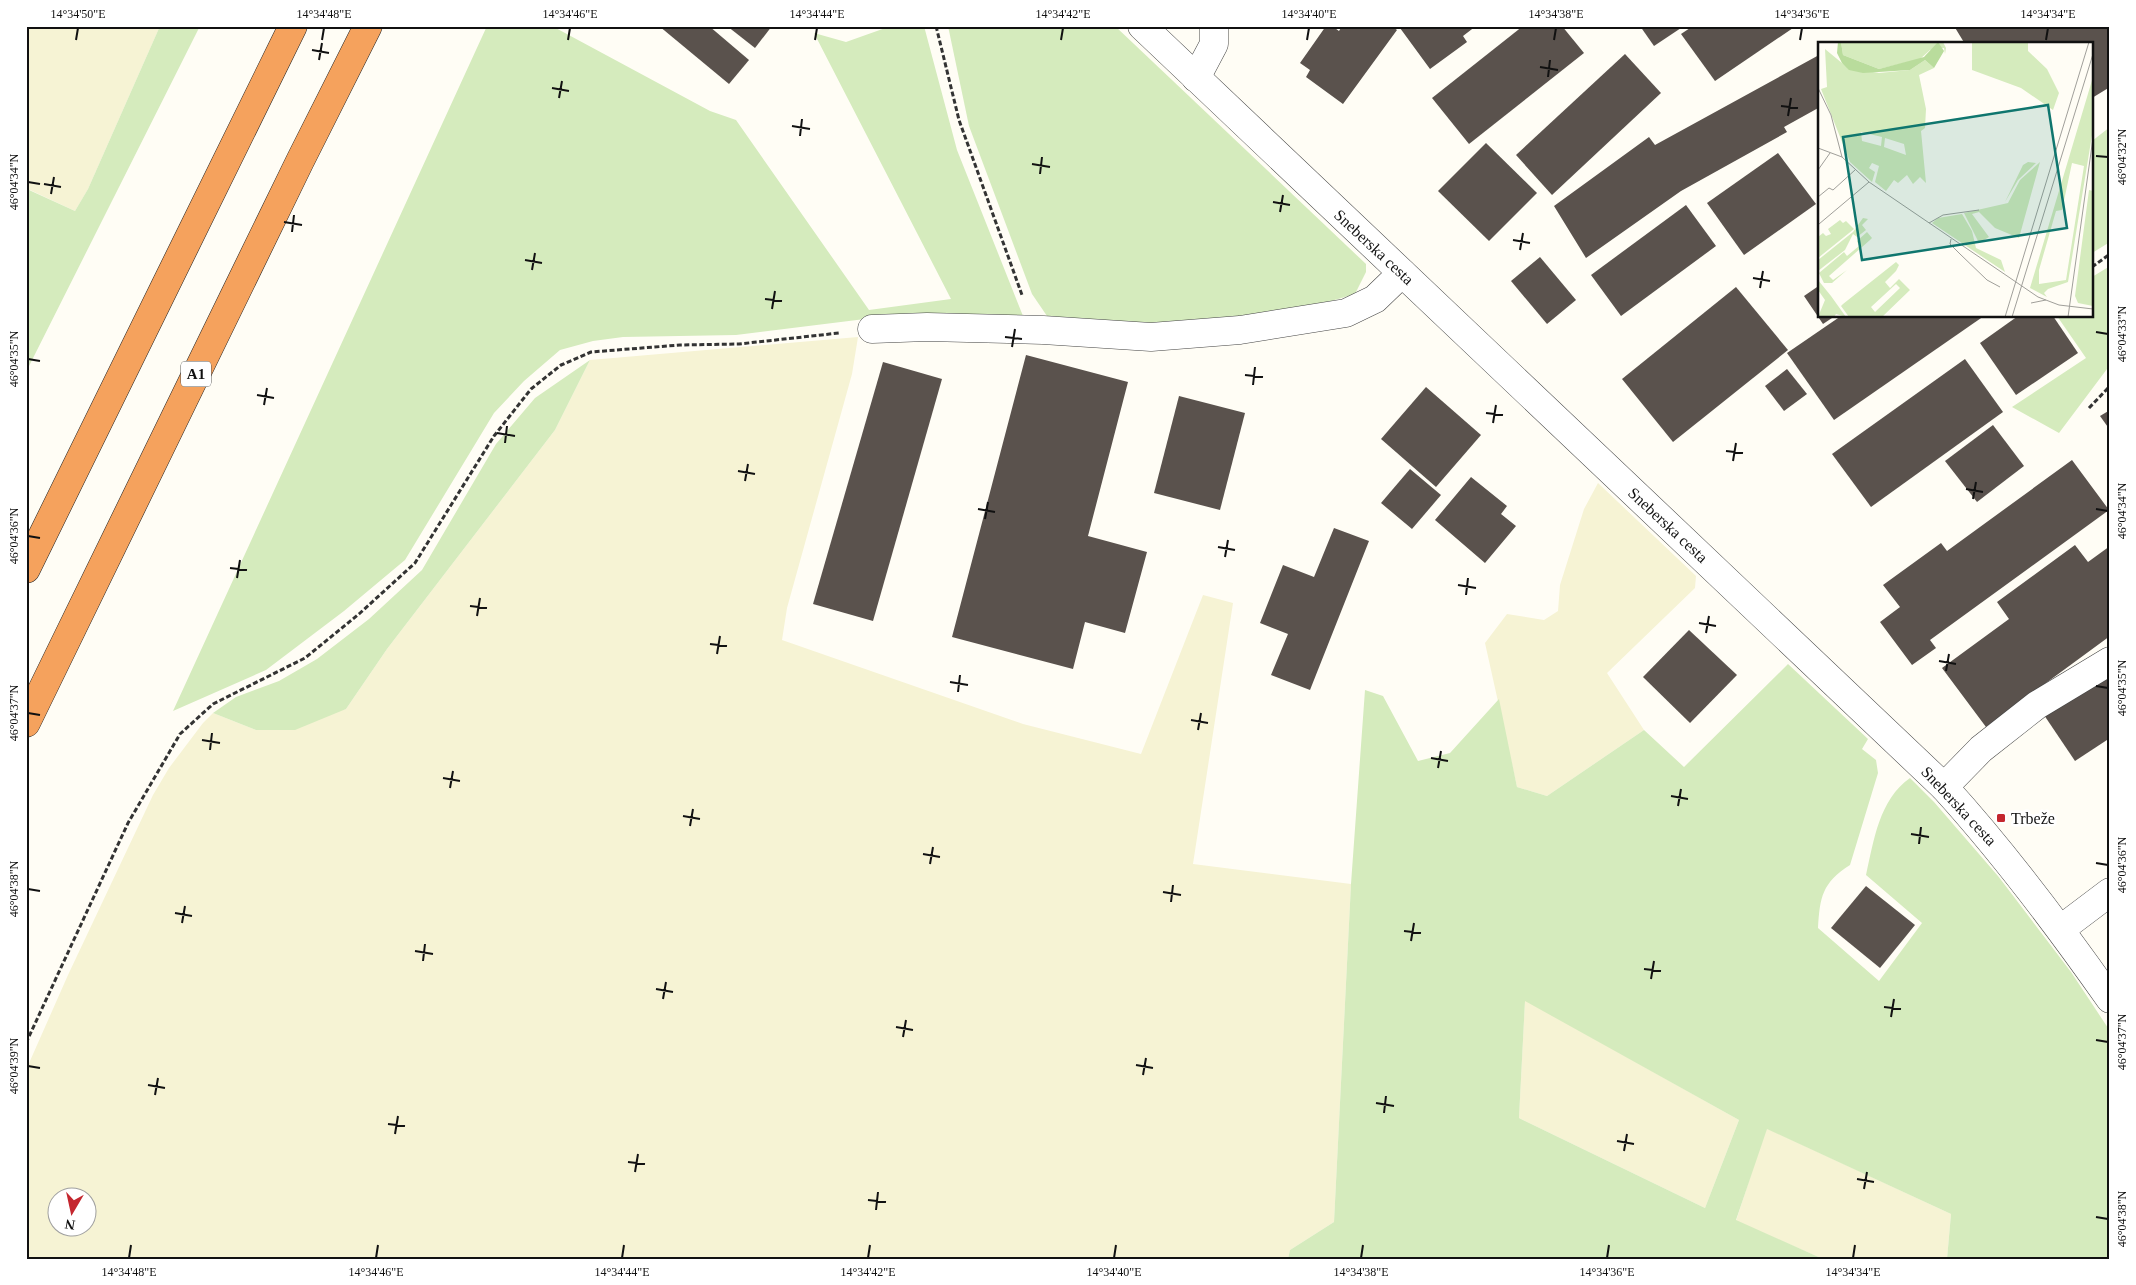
<svg xmlns="http://www.w3.org/2000/svg" width="2136" height="1285" viewBox="0 0 2136 1285" font-family="Georgia,serif">
<style>
.farmland{fill:#f6f3d4;fill-rule:evenodd}
.green{fill:#d5ebbd;fill-rule:evenodd}
.building{fill:#5a524d}
.lines{fill:none;stroke-linecap:round;stroke-linejoin:round}
.minor-casing{stroke:#444;stroke-width:29}
.highway-casing{stroke:#222;stroke-width:29}
.path{stroke:#333;stroke-width:3;stroke-dasharray:5 2.5;stroke-linecap:butt}
.minor{stroke:#fff;stroke-width:28}
.highway{stroke:#f5a25d;stroke-width:28}
.ticks{fill:none;stroke:#111;stroke-width:2}
.poi-dot{fill:#c4262e;stroke:#fff;stroke-width:2}
.labels{text-anchor:middle;dominant-baseline:central;stroke-width:5;stroke-linejoin:round;paint-order:stroke}
.shield{fill:#fff;stroke:#585858;stroke-width:1}
.shield-label{font-size:15px;font-weight:bold;fill:#111}
.street-label{font-size:16px;fill:#111;stroke:#fff}
.poi-label{font-size:16px;fill:#111;stroke:#fff;text-anchor:start}
.inset-road{fill:none;stroke:#a09f9a;stroke-width:1}
.view{fill:#0f766e;fill-opacity:0.15;stroke:#0f766e;stroke-width:2.5}
.inset-edge{fill:none;stroke:#111;stroke-width:2.5}
.neatline{fill:none;stroke:#111;stroke-width:2}
.ticks-label{font-size:12px;text-anchor:middle;fill:#111}
</style>
<rect width="100%" height="100%" fill="#fffdf5"/>
<g class="farmland">
<polygon points="26,26 160,26 88,189 75,211 30,190 26,197"/>
<path d="M 858,337 L 852,374 L 787,608 L 782,640 L 1023,724 L 1141,754 L 1203,595 L 1233,603 L 1193,864 L 1351,884 L 1334,1222 L 1290,1250 L 1288,1259 L 26,1259 L 26,1070 L 68,975 L 153,795 L 169,768 L 203,723 L 213,713 L 256,730 L 346,709 L 387,649 L 555,430 L 590,360 ZM 58,1198 L 88,1198 L 88,1228 L 58,1228 Z"/>
<polygon points="1598,483 1696,576 1695,588 1607,673 1644,730 1547,796 1517,787 1485,643 1507,614 1544,620 1558,611 1560,585 1584,509"/>
<polygon points="1525,1000 1739,1120 1705,1208 1519,1118"/>
<polygon points="1766,1128 1951,1214 1947,1259 1823,1259 1736,1221"/>
</g>
<g class="green">
<polygon points="160,26 200,26 26,372 26,197 29,190 75,211 88,189"/>
<polygon points="487,26 552,26 710,111 736,120 869,310 951,299 814,33 846,42 891,26 924,26 957,150 1023,316 865,319 736,335 623,337 593,341 560,350 524,381 494,413 405,560 344,611 266,670 173,711"/>
<polygon points="948,26 1115,26 1366,264 1366,272 1355,294 1297,311 1151,326 1076,321 1047,316 1032,294 969,126"/>
<polygon points="2110,127 2110,242 2092,253 2092,141"/>
<polygon points="2110,266 2110,365 2059,433 2012,407 2086,358 2057,316 2092,316 2092,277"/>
<polygon points="590,360 555,430 387,649 346,709 295,730 256,730 213,713 236,697 279,681 317,659 369,619 422,570 496,444 535,398"/>
<path d="M 1788,664 L 1868,739 L 1862,749 L 1876,760 L 1878,773 L 1850,865 C 1822,883 1820,897 1818,928 L 1879,981 L 1922,923 L 1866,875 C 1874,840 1879,800 1910,778 L 1934,802 L 1998,876 L 2071,972 L 2110,1031 L 2110,1259 L 1947,1259 L 1951,1214 L 1767,1129 L 1736,1220 L 1823,1259 L 1288,1259 L 1290,1250 L 1334,1222 L 1351,884 L 1365,690 L 1383,696 L 1418,761 L 1450,753 L 1499,699 L 1517,787 L 1547,796 L 1644,730 L 1684,767 ZM 1525,1001 L 1739,1120 L 1705,1208 L 1519,1118 Z"/>
</g>
<g class="building">
<polygon points="659,26 709,26 749,60 729,84"/>
<polygon points="727,26 772,26 755,48"/>
<polygon points="1326,26 1332,26 1339,31 1342,26 1392,26 1397,30 1343,104 1306,77 1310,70 1300,63"/>
<polygon points="1402,26 1476,26 1463,36 1467,42 1430,69 1400,28"/>
<polygon points="1523,26 1562,26 1584,53 1469,144 1432,98"/>
<polygon points="1640,26 1684,26 1654,46"/>
<polygon points="1693,26 1796,26 1715,81 1681,34"/>
<polygon points="1954,26 2110,26 2110,87 2092,98 2092,44 1965,44"/>
<polygon points="1625,54 1661,93 1552,195 1516,155"/>
<polygon points="1819,55 1820,107 1784,127 1787,132 1681,191 1586,258 1554,206 1649,137 1655,145"/>
<polygon points="1486,143 1537,193 1489,241 1438,191"/>
<polygon points="1778,153 1816,204 1744,255 1707,203"/>
<polygon points="1686,205 1716,246 1621,316 1591,275"/>
<polygon points="1540,257 1576,300 1547,324 1511,281"/>
<polygon points="1820,285 1820,316 1835,316 1823,324 1804,296"/>
<polygon points="1736,287 1788,350 1673,442 1622,379"/>
<polygon points="1841,316 1984,316 1834,420 1787,353"/>
<polygon points="2018,316 2053,316 2078,353 2016,395 1980,343"/>
<polygon points="1026,355 1128,382 1088,536 1147,552 1125,633 1085,622 1073,669 952,637"/>
<polygon points="1965,359 2003,412 1871,507 1832,454"/>
<polygon points="883,362 942,379 873,621 813,604"/>
<polygon points="1787,369 1807,394 1784,411 1765,386"/>
<polygon points="1426,387 1481,435 1436,487 1381,439"/>
<polygon points="1179,396 1245,413 1220,510 1154,493"/>
<polygon points="2110,410 2110,430 2100,416"/>
<polygon points="1993,425 2024,466 1977,502 1945,461"/>
<polygon points="2072,460 2109,510 1930,640 1936,648 1912,665 1880,622 1900,607 1883,585 1941,543 1947,551"/>
<polygon points="1410,469 1441,495 1412,529 1381,503"/>
<polygon points="1471,477 1507,506 1501,514 1516,526 1485,563 1435,520"/>
<polygon points="1334,528 1369,541 1310,690 1271,675 1288,634 1260,623 1283,565 1314,577"/>
<polygon points="2075,545 2088,562 2110,546 2110,636 1986,727 1942,668 2009,619 1997,602"/>
<polygon points="1689,630 1737,675 1690,723 1643,677"/>
<polygon points="2110,671 2110,738 2075,761 2044,715"/>
<polygon points="1866,886 1915,925 1880,968 1831,928"/>
</g>
<g class="lines">
<defs>
<g id="minor">
<path d="M 1142,26 L 1944,787 C 2005,854 2058,925 2110,999"/>
<polyline points="1196,78 1214,44 1214,26"/>
<polyline points="872,329 927,327 1043,330 1151,337 1240,330 1346,313 1375,299 1402,273"/>
<polyline points="1944,787 1981,749 2037,705 2110,661"/>
<polyline points="2061,929 2110,892"/>
</g>
<g id="highway">
<polyline points="26,569 293,26"/>
<polyline points="26,723 300,161 368,26"/>
</g>
</defs>
<use href="#minor" class="minor-casing"/>
<use href="#highway" class="highway-casing"/>
<g class="path">
<polyline points="936,26 959,120 1022,295"/>
<polyline points="2092,267 2110,254"/>
<polyline points="2089,408 2110,386"/>
<polyline points="26,1043 128,823 180,734 213,704 305,658 359,614 415,563 494,436 531,389 561,365 591,352 680,345 739,344 839,333"/>
</g>
<use href="#minor" class="minor"/>
<use href="#highway" class="highway"/>
</g>
<path class="ticks" d="M 76,40 L 78,28M 322,40 L 324,28M 568,40 L 570,28M 815,40 L 817,28M 1061,40 L 1063,28M 1307,40 L 1309,28M 1554,40 L 1556,28M 1800,40 L 1802,28M 2046,40 L 2048,28M 312,50 L 329,53M 319,60 L 322,43M 1540,67 L 1558,70M 1548,77 L 1550,60M 552,88 L 569,91M 559,98 L 562,81M 1781,106 L 1798,108M 1788,116 L 1791,98M 792,126 L 810,129M 800,136 L 802,119M 2096,156 L 2108,157M 1032,164 L 1050,167M 1040,174 L 1042,157M 28,182 L 40,184M 44,184 L 61,187M 51,194 L 54,177M 1273,202 L 1290,205M 1280,212 L 1283,195M 284,222 L 302,225M 292,232 L 294,215M 1513,240 L 1530,243M 1520,250 L 1523,233M 525,260 L 542,263M 532,270 L 535,253M 1753,278 L 1770,281M 1760,288 L 1763,271M 765,299 L 782,301M 772,309 L 775,291M 2096,332 L 2108,334M 1005,337 L 1022,339M 1012,347 L 1015,329M 28,359 L 40,361M 1245,375 L 1263,377M 1253,385 L 1255,367M 257,395 L 274,398M 264,405 L 267,388M 1486,413 L 1503,415M 1493,423 L 1496,405M 497,433 L 515,436M 505,443 L 507,426M 1726,451 L 1743,453M 1733,461 L 1736,443M 738,471 L 755,474M 745,481 L 748,464M 1966,489 L 1983,492M 1973,499 L 1976,482M 978,509 L 995,512M 2096,509 L 2108,511M 985,519 L 988,502M 28,536 L 40,538M 1218,547 L 1235,550M 1225,557 L 1228,540M 230,568 L 247,570M 237,578 L 240,560M 1458,585 L 1476,588M 1466,595 L 1468,578M 470,606 L 487,608M 477,616 L 480,598M 1699,623 L 1716,626M 1706,633 L 1709,616M 710,644 L 727,646M 717,654 L 720,636M 1939,661 L 1956,664M 1946,671 L 1949,654M 950,682 L 968,685M 2096,686 L 2108,688M 958,692 L 960,675M 28,713 L 40,715M 1191,720 L 1208,723M 1198,730 L 1201,713M 202,740 L 220,743M 210,750 L 212,733M 1431,758 L 1448,761M 1438,768 L 1441,751M 443,778 L 460,781M 450,788 L 453,771M 1671,796 L 1688,799M 1678,806 L 1681,789M 683,816 L 700,819M 690,826 L 693,809M 1911,834 L 1929,837M 1919,844 L 1921,827M 923,854 L 940,857M 2096,863 L 2108,865M 930,864 L 933,847M 28,889 L 40,891M 1163,892 L 1181,895M 1171,902 L 1173,885M 175,913 L 192,916M 182,923 L 185,906M 1404,931 L 1421,933M 1411,941 L 1414,923M 415,951 L 433,954M 423,961 L 425,944M 1644,969 L 1661,971M 1651,979 L 1654,961M 656,989 L 673,992M 663,999 L 666,982M 1884,1007 L 1901,1009M 1891,1017 L 1894,999M 896,1027 L 913,1030M 903,1037 L 906,1020M 2096,1040 L 2108,1042M 1136,1065 L 1153,1068M 28,1066 L 40,1068M 1143,1075 L 1146,1058M 148,1085 L 165,1088M 155,1095 L 158,1078M 1376,1103 L 1394,1106M 1384,1113 L 1386,1096M 388,1124 L 405,1126M 395,1134 L 398,1116M 1617,1141 L 1634,1144M 1624,1151 L 1627,1134M 628,1162 L 645,1164M 635,1172 L 638,1154M 1857,1179 L 1874,1182M 1864,1189 L 1867,1172M 868,1200 L 886,1202M 876,1210 L 878,1192M 2096,1217 L 2108,1219M 129,1258 L 131,1245M 376,1258 L 378,1245M 622,1258 L 624,1245M 868,1258 L 870,1245M 1114,1258 L 1116,1245M 1361,1258 L 1363,1245M 1607,1258 L 1609,1245M 1853,1258 L 1855,1245"/>
<rect class="poi-dot" x="1996" y="813" width="10" height="10" rx="2.5"/>
<g class="labels">
<rect class="shield" x="181" y="361.5" width="30" height="25" rx="4"/>
<g class="shield-label">
<text x="196" y="374">A1</text>
</g>
<g class="street-label">
<text transform="translate(1374 247) rotate(43)">Sneberska cesta</text>
<text transform="translate(1668 525) rotate(43)">Sneberska cesta</text>
<text transform="translate(1959 806) rotate(47)">Sneberska cesta</text>
</g>
<g class="poi-label">
<text x="2011" y="818">Trbeže</text>
</g>
</g>
<g transform="translate(1818 42)">
<rect width="275" height="275" fill="#fffdf5"/>
<path d="M 23,0 L 125,0 L 128,6 L 127,12 L 126,6 L 112,8 L 102,17 L 61,27 L 25,13 ZM 154,0 L 210,0 L 210,9 L 229,27 L 241,51 L 235,68 L 203,46 L 154,28 ZM 7,7 L 30,26 L 61,31 L 92,28 L 107,18 L 116,26 L 101,33 L 108,67 L 107,86 L 103,89 L 108,141 L 102,135 L 95,142 L 89,133 L 80,141 L 76,138 L 68,149 L 57,140 L 61,124 L 54,121 L 51,126 L 57,130 L 54,140 L 32,120 L 3,47 L 9,45 ZM 43,90 L 64,95 L 63,104 L 44,99 ZM 67,96 L 86,102 L 88,113 L 66,105 ZM 275,35 L 275,87 L 250,240 L 230,247 L 226,251 L 229,255 L 212,246 ZM 254,121 L 266,124 L 248,238 L 221,242 L 221,228 L 238,169 L 244,168 ZM 210,120 L 218,121 L 200,138 L 187,160 L 205,123 ZM 222,120 L 201,196 L 177,186 L 161,170 L 154,172 L 171,195 L 161,201 L 146,171 L 190,161 L 202,138 ZM 271,148 L 275,149 L 275,264 L 260,261 L 257,254 ZM 144,172 L 154,189 L 158,206 L 183,218 L 187,230 L 114,181 L 120,176 ZM 45,176 L 50,177 L 44,183 L 48,188 L 39,195 L 35,192 L 27,208 L 0,229 L 0,218 L 35,190 ZM 22,178 L 25,181 L 28,179 L 36,187 L 0,216 L 0,195 L 5,191 L 8,194 L 13,192 L 10,187 ZM 49,190 L 54,196 L 52,198 L 11,234 L 15,238 L 29,228 L 14,241 L 6,241 L 1,231 L 26,210 L 29,214 L 41,204 L 39,199 ZM 78,220 L 81,223 L 78,229 L 67,240 L 72,246 L 81,237 L 92,248 L 64,275 L 31,275 L 23,264 L 25,262 ZM 78,242 L 82,246 L 57,270 L 53,265 ZM 0,238 L 13,254 L 28,275 L 18,272 L 16,275 L 0,275 L 7,258 L 0,248 Z" fill="#d5ebbd" fill-rule="evenodd"/>
<path d="M 20,0 L 23,0 L 25,13 L 61,27 L 106,15 L 120,0 L 126,9 L 116,26 L 107,18 L 92,28 L 45,31 L 31,28 L 24,21 L 19,11 Z" fill="#b9dc9c"/>
<path class="inset-road" d="M 0,46 L 13,73 L 24,115M 0,106 L 24,115 L 51,140 L 220,255 L 241,263 L 275,267M 0,128 L 12,111M 0,155 L 11,146 L 15,148 L 37,128M 111,181 L 125,173 L 161,168M 1,182 L 51,140M 133,197 L 132,202 L 142,212 L 169,238 L 182,245M 213,261 L 228,258M 187,275 L 271,0M 194,275 L 275,12M 250,275 L 275,96"/>
<path class="view" d="M 230,63 L 249,186 L 44,218 L 25,95 Z"/>
<rect width="275" height="275" class="inset-edge"/>
</g>
<rect width="2136" height="1285" fill="none" stroke="#ffffff" stroke-width="55"/>
<g transform="translate(72 1212) rotate(189)"><circle r="24" fill="#ffffff" stroke="#a0a0a0"/>
<path d="M0-4L9 19L0 12L-9 19Z" fill="#c4262e"/>
<text y="-8" font-size="14" font-weight="bold" text-anchor="middle" fill="#111111">N</text>
</g>
<rect x="28" y="28" width="2080" height="1230" class="neatline"/>
<g class="ticks-label">
<text x="78" y="18">14°34'50"E</text>
<text x="324" y="18">14°34'48"E</text>
<text x="570" y="18">14°34'46"E</text>
<text x="817" y="18">14°34'44"E</text>
<text x="1063" y="18">14°34'42"E</text>
<text x="1309" y="18">14°34'40"E</text>
<text x="1556" y="18">14°34'38"E</text>
<text x="1802" y="18">14°34'36"E</text>
<text x="2048" y="18">14°34'34"E</text>
<text transform="translate(2122 157) rotate(-90)" y="4">46°04'32"N</text>
<text transform="translate(14 182) rotate(-90)" y="4">46°04'34"N</text>
<text transform="translate(2122 334) rotate(-90)" y="4">46°04'33"N</text>
<text transform="translate(14 359) rotate(-90)" y="4">46°04'35"N</text>
<text transform="translate(2122 511) rotate(-90)" y="4">46°04'34"N</text>
<text transform="translate(14 536) rotate(-90)" y="4">46°04'36"N</text>
<text transform="translate(2122 688) rotate(-90)" y="4">46°04'35"N</text>
<text transform="translate(14 713) rotate(-90)" y="4">46°04'37"N</text>
<text transform="translate(2122 865) rotate(-90)" y="4">46°04'36"N</text>
<text transform="translate(14 889) rotate(-90)" y="4">46°04'38"N</text>
<text transform="translate(2122 1042) rotate(-90)" y="4">46°04'37"N</text>
<text transform="translate(14 1066) rotate(-90)" y="4">46°04'39"N</text>
<text transform="translate(2122 1219) rotate(-90)" y="4">46°04'38"N</text>
<text x="129" y="1276">14°34'48"E</text>
<text x="376" y="1276">14°34'46"E</text>
<text x="622" y="1276">14°34'44"E</text>
<text x="868" y="1276">14°34'42"E</text>
<text x="1114" y="1276">14°34'40"E</text>
<text x="1361" y="1276">14°34'38"E</text>
<text x="1607" y="1276">14°34'36"E</text>
<text x="1853" y="1276">14°34'34"E</text>
</g>
</svg>
